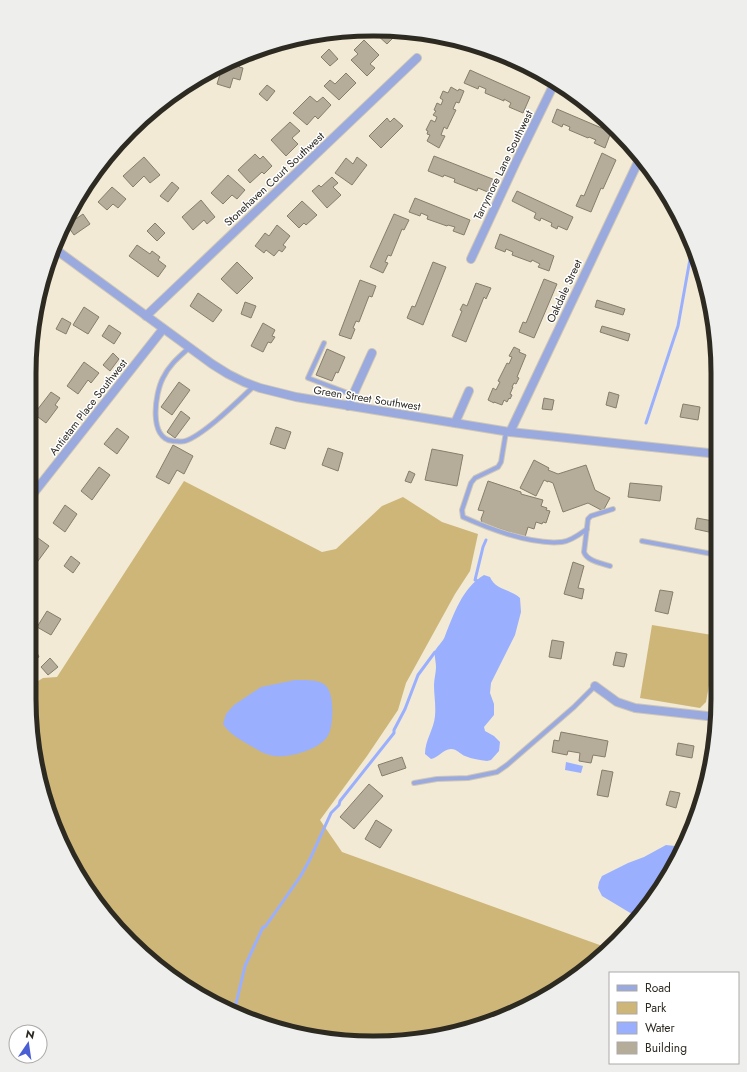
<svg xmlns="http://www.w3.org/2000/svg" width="747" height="1072" viewBox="0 0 747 1072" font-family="Jost,sans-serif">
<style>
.green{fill:#cdb678}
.water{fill:#9ab0fe}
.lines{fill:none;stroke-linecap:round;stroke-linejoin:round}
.stream{stroke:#9ab0fe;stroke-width:3}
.building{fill:#b5ad99;stroke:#857e6b}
.service-casing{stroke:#cfc7b5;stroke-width:6}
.minor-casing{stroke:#cfc7b5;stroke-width:10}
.service{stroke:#9aaadf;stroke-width:4}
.minor{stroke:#9aaadf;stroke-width:8}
.labels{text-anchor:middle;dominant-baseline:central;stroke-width:3;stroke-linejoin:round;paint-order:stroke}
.street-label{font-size:11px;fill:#2d2a22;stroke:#fff}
.rim{fill:none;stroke:#2d2a22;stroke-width:5}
</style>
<rect width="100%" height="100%" fill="#f2ead5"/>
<g class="green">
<polygon points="184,481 322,552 336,549 382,506 403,497 442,522 478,534 470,571 455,594 406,683 398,710 367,756 320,820 342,852 608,948 526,1007 440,1036 329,1040 241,1017 147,958 87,890 41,788 29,699 29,685 30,686 43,678 57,677"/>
<polygon points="652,625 718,636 706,702 700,708 640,698"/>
</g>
<g class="water">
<path d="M 484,575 L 490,577 C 495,590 511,589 520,598 L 521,612 L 515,635 L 491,683 L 490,693 L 494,704 L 494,715 L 484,727 L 485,731 L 494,736 L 500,742 L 499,751 L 491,760 L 487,761 C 480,760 472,759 465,756 C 460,754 457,749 451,749 C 443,749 438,758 431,759 L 425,754 C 425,740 434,729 435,716 C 436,705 434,695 434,685 C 434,679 436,673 436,667 C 436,662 434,655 435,651 C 437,646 443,642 445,636 C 454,614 462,588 484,575 Z"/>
<path d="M 295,680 C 304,680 318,679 325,685 C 330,689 332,699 332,705 C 333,713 332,731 327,737 C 318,750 289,758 274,756 C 266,755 258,750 251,746 C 241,740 229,734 223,724 L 226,714 L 234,705 L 261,687 Z"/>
<polygon points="566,762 583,766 581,773 565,770"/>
<polygon points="666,845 675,846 680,852 660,890 637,917 602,896 598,888 599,882 602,876 628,863 644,857"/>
</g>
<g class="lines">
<g class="stream">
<polyline points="646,423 678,326 692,248"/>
<polyline points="478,581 475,580 483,547 486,540"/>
<polyline points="234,1012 245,966 263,927 265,927 300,877 309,861 331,813 339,805 340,801 394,733 394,730 405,709 418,675 435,652 438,653"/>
</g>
</g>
<g class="building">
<polygon points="378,29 399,32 387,44 375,33"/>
<polygon points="364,40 379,55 370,64 375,68 367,76 351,60 358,54 354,50"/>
<polygon points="329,49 338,59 330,66 321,57"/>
<polygon points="239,57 242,58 239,67 243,68 240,80 233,78 230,88 217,84 223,65"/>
<polygon points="470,70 530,97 523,113 509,107 511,103 504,99 504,101 485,93 486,89 479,86 478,89 464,83"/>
<polygon points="346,73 356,83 339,100 324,86 330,80 335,84"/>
<polygon points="267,85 275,91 267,101 259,94"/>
<polygon points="451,87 458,91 459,89 464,91 459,103 456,102 453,109 456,110 447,129 444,127 441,135 445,136 439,148 427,141 430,135 427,134 428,131 426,130 431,120 435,122 437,117 433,115 436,111 434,110 437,103 441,105 443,100 440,98 443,91 448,93"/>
<polygon points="310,96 317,102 323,97 331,105 318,119 315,116 307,125 293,113"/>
<polygon points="557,109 611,132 605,148 594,143 596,140 589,137 588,138 569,130 570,127 563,124 562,127 552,122"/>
<polygon points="387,118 390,122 394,118 403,126 381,148 369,136"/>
<polygon points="290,122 300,131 292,138 298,144 286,156 271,140"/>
<polygon points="602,153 616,160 603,189 601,188 591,212 576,206 581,195 584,196"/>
<polygon points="255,154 260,159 263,156 272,166 264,174 262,172 250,183 238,170"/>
<polygon points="434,156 495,180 490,193 478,188 477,191 454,182 455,179 444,175 443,177 428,171"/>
<polygon points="144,157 160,175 150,183 144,176 133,187 123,176"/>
<polygon points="357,157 367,165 352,185 335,173 346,158 353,164"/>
<polygon points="228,175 245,190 237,199 232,195 223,204 211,193"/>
<polygon points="332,177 338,183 333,187 341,195 327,208 312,191 319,185 321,187"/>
<polygon points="172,182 179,188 168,202 160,196"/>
<polygon points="112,187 126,199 118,208 113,204 107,210 98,202"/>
<polygon points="517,191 573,217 567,230 558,226 557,229 551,226 552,223 541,218 540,221 534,218 536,213 512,201"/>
<polygon points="415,198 470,220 464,235 453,231 455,227 448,225 447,226 427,219 428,216 421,213 420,216 409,212"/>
<polygon points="201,200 215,217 207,224 204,220 193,230 182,217"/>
<polygon points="302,201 317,215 306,225 304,223 299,228 287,216"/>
<polygon points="83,214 90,224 74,235 67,225"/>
<polygon points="394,214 409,220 404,230 402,229 391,256 388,255 385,262 388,263 383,273 370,267"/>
<polygon points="155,223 165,233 157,241 147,231"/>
<polygon points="277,225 290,236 283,245 286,247 282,252 279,250 274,256 266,250 264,253 255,246 265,233 269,236"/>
<polygon points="500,234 554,256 549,271 538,267 540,264 532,260 531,262 512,255 513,252 506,249 505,252 495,248"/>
<polygon points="137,245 150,254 152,251 160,257 158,260 166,266 158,277 129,256"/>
<polygon points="237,262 253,278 237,294 221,279"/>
<polygon points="433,262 446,267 423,325 407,318 412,306 415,307"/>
<polygon points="544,279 557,284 534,338 519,332 523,322 526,323"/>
<polygon points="360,280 376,286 372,297 369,296 359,322 356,321 353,328 355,329 351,339 339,335"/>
<polygon points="476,283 491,288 486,299 484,297 466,342 452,336 462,311 460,310 463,304 467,306"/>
<polygon points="198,293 222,310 213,322 190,306"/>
<polygon points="597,300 625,309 623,315 595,307"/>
<polygon points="245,302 256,306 251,318 241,314"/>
<polygon points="84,307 99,317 88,334 73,325"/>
<polygon points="62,318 71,323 66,334 56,329"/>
<polygon points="263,323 275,330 272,336 275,337 271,343 268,342 263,352 251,346"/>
<polygon points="109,325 121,333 114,344 102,336"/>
<polygon points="602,326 630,334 628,341 600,332"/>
<polygon points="514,347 520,350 519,352 526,355 517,377 519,378 516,384 514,383 512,387 513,387 510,394 512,395 510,399 509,398 507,402 504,400 502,405 494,402 494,403 488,400 493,388 496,390 500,382 498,381 507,363 509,364 512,357 509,356"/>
<polygon points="327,349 345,357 338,373 336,372 332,381 316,375"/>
<polygon points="113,353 119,359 110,371 103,365"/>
<polygon points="84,362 99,373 91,383 88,380 78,394 67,386"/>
<polygon points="179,382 190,390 172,415 161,407"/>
<polygon points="51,392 60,398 55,405 58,407 46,423 34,414"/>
<polygon points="609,392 619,395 616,408 606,405"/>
<polygon points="544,398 554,400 552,410 542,409"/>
<polygon points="683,404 700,407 698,420 680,417"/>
<polygon points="181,411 190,418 175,438 167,432"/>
<polygon points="276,427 291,432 285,449 270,444"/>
<polygon points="117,428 129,437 117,454 104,444"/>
<polygon points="173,445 193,456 184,474 177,470 169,484 156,477"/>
<polygon points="328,448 343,453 338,471 322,465"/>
<polygon points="432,449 463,455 457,486 425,480"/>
<polygon points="534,460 549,468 548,470 558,474 586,465 595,490 610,498 603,511 588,503 563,512 553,483 548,481 548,482 544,480 536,496 520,488"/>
<polygon points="99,467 110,475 92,500 81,491"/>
<polygon points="409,471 415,474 411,483 405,481"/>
<polygon points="488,481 521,492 521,494 543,500 541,506 547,508 546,510 550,511 546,523 543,522 542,524 536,522 534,529 528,527 525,537 482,523 481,519 484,511 478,510"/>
<polygon points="630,483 662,486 660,501 628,497"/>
<polygon points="65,505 77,514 65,532 53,523"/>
<polygon points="697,518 718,522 718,534 695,529"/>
<polygon points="38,538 49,546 35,565 29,560 29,550"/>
<polygon points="71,556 80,563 73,573 64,566"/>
<polygon points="573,562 584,566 578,588 584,589 582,599 564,594"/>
<polygon points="660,590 673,592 668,614 655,611"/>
<polygon points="47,611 61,619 51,635 37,627"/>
<polygon points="552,640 564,642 561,659 549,657"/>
<polygon points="32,642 39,657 29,662 29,643"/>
<polygon points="616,652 627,654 624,667 613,665"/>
<polygon points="50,658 58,667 48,675 41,667"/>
<polygon points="561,732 608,741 605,757 593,755 591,763 579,761 580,753 568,751 567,755 552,752 554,740 559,741"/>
<polygon points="678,743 694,746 692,758 676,755"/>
<polygon points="402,757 406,768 382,776 378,765"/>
<polygon points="602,770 613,772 608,797 597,795"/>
<polygon points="369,784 383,796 354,829 340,817"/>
<polygon points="670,791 680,793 676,808 666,805"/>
<polygon points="376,820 392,830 380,848 365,839"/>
</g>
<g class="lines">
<defs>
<g id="service">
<polyline points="324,343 308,378 353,395"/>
<path d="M 189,348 C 179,357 169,365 163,378 C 155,393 148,439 173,441 C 177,441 182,442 185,441 C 204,435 239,400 254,386"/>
<path d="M 506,432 L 501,462 L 498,467 L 475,478 L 471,483 L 462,510 L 463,517 C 490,529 533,545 562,542 C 571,541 580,534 587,529"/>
<polyline points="642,541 718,555"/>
<path d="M 610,566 C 601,563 587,561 584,552 L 588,519 L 591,516 L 613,509"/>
<polyline points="414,783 437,779 468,778 497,772 507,765 574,707 595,686"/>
</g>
<g id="minor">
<polyline points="55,249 212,364 228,374 244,382 260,388 296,397 510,432 718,454"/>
<polyline points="471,259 516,162 555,82"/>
<polyline points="146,316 417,58"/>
<polyline points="348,406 372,353"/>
<polyline points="455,423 469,391"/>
<polyline points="510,432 639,160"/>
<polyline points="29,499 163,329"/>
<polyline points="595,686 617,702 635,708 716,717"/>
<polyline points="706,785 713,722 718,696"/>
</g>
</defs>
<use href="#service" class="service-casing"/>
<use href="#minor" class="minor-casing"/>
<use href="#service" class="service"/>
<use href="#minor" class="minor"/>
</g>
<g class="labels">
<g class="street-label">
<text transform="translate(503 165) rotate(-64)">Tarrymore Lane Southwest</text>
<text transform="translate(274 179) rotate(-43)">Stonehaven Court Southwest</text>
<text transform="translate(564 291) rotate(-65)">Oakdale Street</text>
<text transform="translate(367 398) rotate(9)">Green Street Southwest</text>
<text transform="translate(88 407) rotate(-52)">Antietam Place Southwest</text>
</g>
</g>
<path d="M0 0H747V1072H0ZM373 36H374A337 337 0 0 1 711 373V699A337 337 0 0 1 374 1036H373A337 337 0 0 1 36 699V373A337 337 0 0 1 373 36Z" fill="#eeeeed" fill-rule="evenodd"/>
<path class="rim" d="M373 36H374A337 337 0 0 1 711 373V699A337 337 0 0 1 374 1036H373A337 337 0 0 1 36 699V373A337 337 0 0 1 373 36Z"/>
<rect x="609" y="972" width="130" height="92" fill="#ffffff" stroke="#abaaa7"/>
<rect x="617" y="985" width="20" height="6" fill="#9aaadf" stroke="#abaaa7"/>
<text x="645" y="992" font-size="12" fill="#2d2a22">Road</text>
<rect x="617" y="1002" width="20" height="12" fill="#cdb678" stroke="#abaaa7"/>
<text x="645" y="1012" font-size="12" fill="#2d2a22">Park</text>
<rect x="617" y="1022" width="20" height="12" fill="#9ab0fe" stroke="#abaaa7"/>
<text x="645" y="1032" font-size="12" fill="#2d2a22">Water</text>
<rect x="617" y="1042" width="20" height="12" fill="#b5ad99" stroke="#abaaa7"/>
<text x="645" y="1052" font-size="12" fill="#2d2a22">Building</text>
<g transform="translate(28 1044) rotate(13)"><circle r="19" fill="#ffffff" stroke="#abaaa7"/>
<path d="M0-3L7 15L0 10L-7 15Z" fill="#4b5fd4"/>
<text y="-6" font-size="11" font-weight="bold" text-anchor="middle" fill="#2d2a22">N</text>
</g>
</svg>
